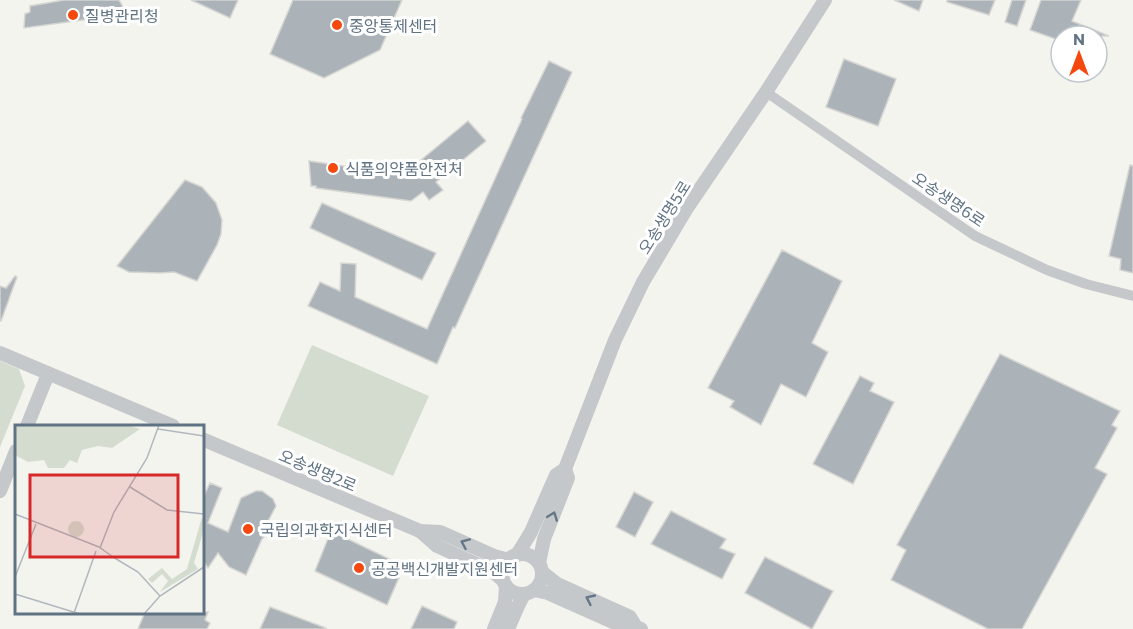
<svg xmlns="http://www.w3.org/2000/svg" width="1133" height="629" viewBox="0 0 1133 629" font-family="Commissioner,'Noto Sans KR',sans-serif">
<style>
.green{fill:#d4dcd0}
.building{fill:#abb3b8;stroke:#d5d5d2;stroke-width:1.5}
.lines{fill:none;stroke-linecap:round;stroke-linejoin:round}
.minor{stroke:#c5c8cb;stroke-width:10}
.tertiary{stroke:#c5c8cb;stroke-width:14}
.oneway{stroke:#657787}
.poi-dot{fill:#f4480f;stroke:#fff;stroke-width:2}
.labels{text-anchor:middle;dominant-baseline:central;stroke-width:6;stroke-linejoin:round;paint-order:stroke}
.poi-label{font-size:16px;fill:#607383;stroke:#fff;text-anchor:start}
.street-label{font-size:16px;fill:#607383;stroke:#fff}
.inset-road{fill:none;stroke:#b0b8be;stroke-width:1.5}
.view{fill:#d62828;fill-opacity:0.15;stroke:#d62828;stroke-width:3}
.inset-edge{fill:none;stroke:#607383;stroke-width:3}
</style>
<rect width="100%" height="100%" fill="#f4f4ef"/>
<g class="green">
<polygon points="312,345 429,396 393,476 277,425"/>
<polygon points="0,361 19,369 25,386 0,447"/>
</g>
<g class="building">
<polygon points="64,0 119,0 122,5 123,14 111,21 90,19 24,28 25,14 30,12 30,6"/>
<polygon points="191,0 238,0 230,18"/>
<polygon points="293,0 402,0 380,50 324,78 270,54"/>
<polygon points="894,0 923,0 919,11"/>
<polygon points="947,0 995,0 989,15 947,2"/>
<polygon points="1012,0 1026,0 1017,26 1005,22"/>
<polygon points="1041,0 1081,0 1072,21 1109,36 1061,36 1061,41 1030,30"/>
<polygon points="844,59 896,79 878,126 826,107"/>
<polygon points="549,61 572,72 455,328 453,327 437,364 308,306 320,282 340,291 341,263 356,264 355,297 427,329 522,119 521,118"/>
<polygon points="468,121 486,141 436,182 443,190 429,200 423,192 411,201 316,188 316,186 311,186 309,161 403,175"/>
<polygon points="1130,165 1133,166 1133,273 1120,270 1121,259 1109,256"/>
<polygon points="185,180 202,187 216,203 222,220 221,234 217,245 197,281 174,272 160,273 129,272 117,266"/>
<polygon points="322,203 436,253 422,280 310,228"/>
<polygon points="782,250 842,281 812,343 828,352 806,397 781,384 761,425 730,407 734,401 708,388"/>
<polygon points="15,276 17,277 1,321 0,321 0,286 6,288"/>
<polygon points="1000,354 1120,411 1112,425 1117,428 1095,468 1107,474 1022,629 988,629 891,580 906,550 897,545"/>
<polygon points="860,376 874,383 870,391 894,402 853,484 813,464"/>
<polygon points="210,483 222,488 208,523 228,532 241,498 256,491 262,491 273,499 276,506 265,527 267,531 264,537 262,539 246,575 229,567 218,553 208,568 202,559 202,500"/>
<polygon points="634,492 653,502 635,537 616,527"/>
<polygon points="671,511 726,539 720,548 735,554 722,579 651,544"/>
<polygon points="331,531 404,566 387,605 315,571"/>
<polygon points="765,557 833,591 812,629 745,593"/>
<polygon points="422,606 457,622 454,629 411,629"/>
<polygon points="270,607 326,628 326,629 260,629"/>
<polygon points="145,612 208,612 205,620 210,623 207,629 138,629"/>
</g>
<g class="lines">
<polyline class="minor" points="766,92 975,236 1047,270 1086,284 1133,296"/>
<g class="tertiary">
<polyline points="0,353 173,426"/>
<polyline points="27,426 48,374"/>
<polyline points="202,439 420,531 437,546 492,571 503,580"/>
<polyline points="0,491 16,451"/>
<polyline points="420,531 440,532 494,556 509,560"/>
<circle cx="522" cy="574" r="20"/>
<polyline points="517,555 531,532 556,475 565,469 615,340 643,282 687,208 766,92 825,0"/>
<polyline points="539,563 544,539 568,478 565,469"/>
<polyline points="542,572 557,584 630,617 636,627"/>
<polyline points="534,590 548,593 624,627 636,627 641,629"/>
<polyline points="494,629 505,602 506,586"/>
<polyline points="508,629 518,606 524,594"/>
</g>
</g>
<defs><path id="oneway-chevron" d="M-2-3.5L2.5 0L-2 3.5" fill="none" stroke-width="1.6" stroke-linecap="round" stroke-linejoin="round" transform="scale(1.5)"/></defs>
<g class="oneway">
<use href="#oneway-chevron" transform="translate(553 516) rotate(-69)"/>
<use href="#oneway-chevron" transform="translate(465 543) rotate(-156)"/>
<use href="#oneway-chevron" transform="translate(590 599) rotate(-155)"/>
</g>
<g class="poi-dot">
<circle cx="73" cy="15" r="6"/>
<circle cx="337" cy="25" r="6"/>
<circle cx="333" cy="168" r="6"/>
<circle cx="248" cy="529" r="6"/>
<circle cx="359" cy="568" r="6"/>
</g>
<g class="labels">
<g class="poi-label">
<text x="85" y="15">질병관리청</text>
<text x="349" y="25">중앙통제센터</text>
<text x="345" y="168">식품의약품안전처</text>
<text x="260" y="529">국립의과학지식센터</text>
<text x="371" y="568">공공백신개발지원센터</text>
</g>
<g class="street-label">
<text transform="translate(949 199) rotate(34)">오송생명6로</text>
<text transform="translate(664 217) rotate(-58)">오송생명5로</text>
<text transform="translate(318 470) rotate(23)">오송생명2로</text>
</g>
</g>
<g transform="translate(15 425)">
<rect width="189" height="189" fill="#f4f4ef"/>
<path d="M 0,0 L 111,0 L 125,4 L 97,23 L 83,21 L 67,25 L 62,38 L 55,35 L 49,43 L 33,43 L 29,35 L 13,37 L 0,30 ZM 187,92 L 189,104 L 179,138 L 183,144 L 145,167 L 153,156 L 147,149 L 137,158 L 133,154 L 147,143 L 157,154 L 172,144 ZM53 104a8 8 0 1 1 16 0a8 8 0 1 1-16 0Z" fill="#d4dcd0"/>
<path class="inset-road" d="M 143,4 L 189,11M 115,62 L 152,85 L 189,89M 0,89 L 84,122 L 98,132M 85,123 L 99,87 L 132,33 L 144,0M 98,132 L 123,147 L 145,171M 0,152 L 21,99M 0,169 L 65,189M 59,188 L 81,126M 129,189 L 145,171 L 189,142"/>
<path class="view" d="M 15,50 L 163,50 L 163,132 L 15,132 Z"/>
<rect width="189" height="189" class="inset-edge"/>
</g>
<g transform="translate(1079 54)"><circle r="28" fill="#ffffff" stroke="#bfc7cd" stroke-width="1.5"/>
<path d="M0-4.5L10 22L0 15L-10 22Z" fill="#f4480f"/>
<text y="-9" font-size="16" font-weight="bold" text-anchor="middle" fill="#607383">N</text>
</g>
</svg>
